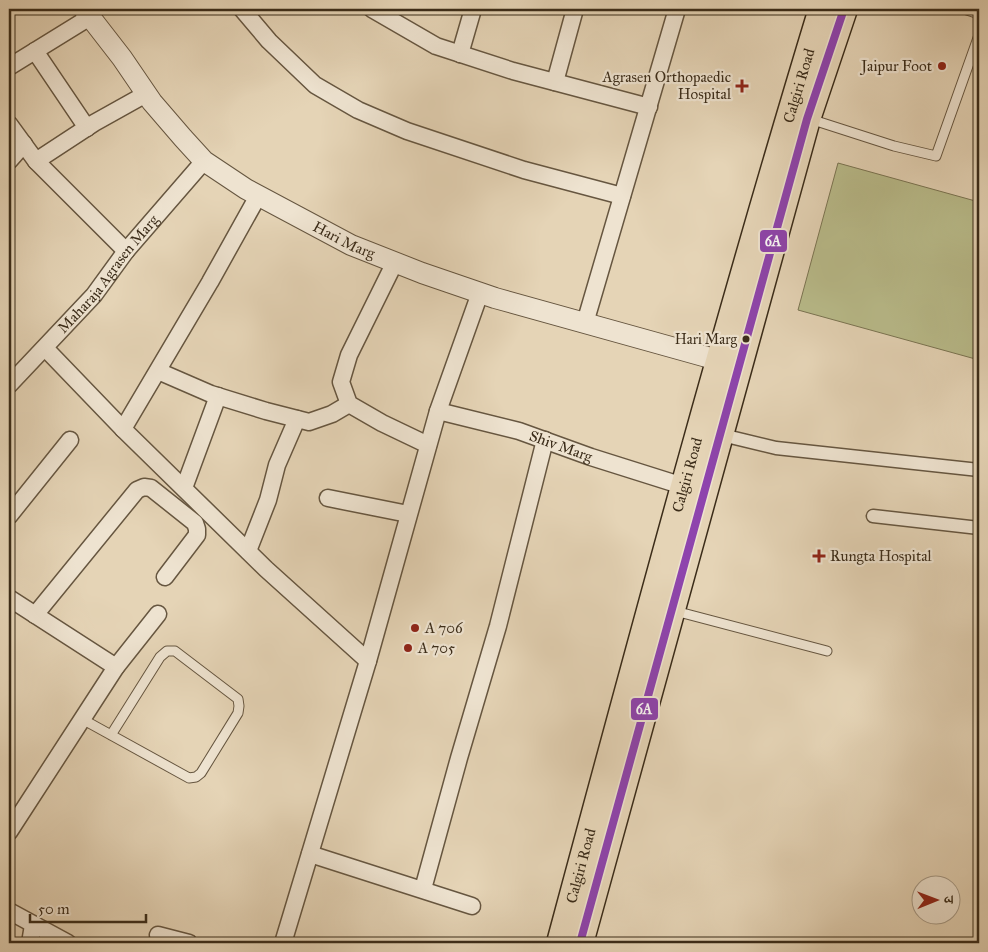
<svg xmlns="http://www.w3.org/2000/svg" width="988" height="952" viewBox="0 0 988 952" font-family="'IM FELL Great Primer','Noto Serif Devanagari',serif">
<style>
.green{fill:#b9bc8b;stroke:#7a7452}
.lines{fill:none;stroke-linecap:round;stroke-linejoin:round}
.service-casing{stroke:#665640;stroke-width:11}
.pedestrian-casing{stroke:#665640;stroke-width:15}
.minor-casing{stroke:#665640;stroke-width:19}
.tertiary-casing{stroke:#665640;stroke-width:22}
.primary-casing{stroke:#3b2c19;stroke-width:29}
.service{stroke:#eee3d0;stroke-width:9}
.pedestrian{stroke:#eee3d0;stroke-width:12}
.minor{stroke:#eee3d0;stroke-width:16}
.tertiary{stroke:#eee3d0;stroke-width:20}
.primary{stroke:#e5d4b6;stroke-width:26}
.bus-1-casing{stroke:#eee3d0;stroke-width:11}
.bus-1{stroke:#8e44ad;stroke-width:8}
.poi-dot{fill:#8f2418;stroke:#eee3d0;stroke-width:2}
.bus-dot{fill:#3b2c19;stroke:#eee3d0;stroke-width:2}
.labels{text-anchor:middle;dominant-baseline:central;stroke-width:4.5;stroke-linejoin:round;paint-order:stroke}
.bus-label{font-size:14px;fill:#3b2c19;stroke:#eee3d0;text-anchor:end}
.poi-label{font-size:15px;fill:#3b2c19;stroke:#eee3d0;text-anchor:start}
.street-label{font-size:15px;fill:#3b2c19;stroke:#eee3d0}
.line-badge{stroke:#eee3d0;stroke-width:2}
.badge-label{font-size:14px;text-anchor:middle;font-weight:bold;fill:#fff}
</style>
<rect width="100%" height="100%" fill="#e5d4b6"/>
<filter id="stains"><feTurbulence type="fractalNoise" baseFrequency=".004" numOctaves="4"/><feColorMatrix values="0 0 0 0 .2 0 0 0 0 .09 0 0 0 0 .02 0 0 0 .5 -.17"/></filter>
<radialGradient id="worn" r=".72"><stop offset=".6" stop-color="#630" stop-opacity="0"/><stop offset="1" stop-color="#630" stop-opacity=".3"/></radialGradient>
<polygon class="green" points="838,163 979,202 979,360 798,310"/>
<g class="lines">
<defs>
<g id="service">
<polyline points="964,9 979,14"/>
<polyline points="810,119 894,146 936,156 979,35"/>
<polyline points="675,611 827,651"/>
<polyline points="82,719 189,778 196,777 201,773 238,713 239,706 238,699 175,651 167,651 160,657 111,735"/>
</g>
<g id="pedestrian">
<polyline points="722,435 776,448 979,470"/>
<polyline points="873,516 979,528"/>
</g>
<g id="minor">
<polyline points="242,9 269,41 315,85 358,110 407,131 524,170 622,196"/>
<polyline points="372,9 436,46 513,71 649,107"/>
<polyline points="35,51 87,128"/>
<polyline points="460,54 473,9"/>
<polyline points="9,67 90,17"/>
<polyline points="555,82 575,9"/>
<polyline points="9,124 36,161 126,251"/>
<polyline points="9,161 24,144"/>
<polyline points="36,161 94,123 146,94"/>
<polyline points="395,262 349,355 341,382 349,404 382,423 428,445"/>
<polyline points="585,323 677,9"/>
<polyline points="45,348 123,429 266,569 368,661"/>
<polyline points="158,371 211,394 266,411 309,422 332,414 349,404"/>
<path id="s1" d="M 9,385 L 94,295 L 126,251 L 204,161"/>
<path id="s2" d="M 438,411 L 519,431 L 591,457 L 683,486"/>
<polyline points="123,429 210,282 258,196"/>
<polyline points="184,488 218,396"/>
<polyline points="328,498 408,514"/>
<polyline points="9,516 70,440"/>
<polyline points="248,551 268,500 277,465 297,419"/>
<polyline points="9,598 116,667"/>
<polyline points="35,615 137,490 144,487 151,488 195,523 197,529 197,535 165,577"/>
<polyline points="9,832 116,667 158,614"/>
<polyline points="310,854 472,906"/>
<polyline points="423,889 459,758 498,626 545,440"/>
<polyline points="9,911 68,943"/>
<polyline points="158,935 189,943"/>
<polyline points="30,943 33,925"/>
<polyline points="283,943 368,661 438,411 480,293"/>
</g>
<g id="tertiary">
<path id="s3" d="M 84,9 L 122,58 L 152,102 L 183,138 L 204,161 L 246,189 L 351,245 L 422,273 L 495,298 L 732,364"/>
</g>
<g id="primary">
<path id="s4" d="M 560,943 C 644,631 728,318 822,9"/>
<polyline points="580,943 807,119 844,9"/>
</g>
</defs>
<use href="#service" class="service-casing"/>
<use href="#pedestrian" class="pedestrian-casing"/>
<use href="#minor" class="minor-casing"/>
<use href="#tertiary" class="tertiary-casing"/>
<use href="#primary" class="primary-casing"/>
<use href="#service" class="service"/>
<use href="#pedestrian" class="pedestrian"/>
<use href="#minor" class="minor"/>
<use href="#tertiary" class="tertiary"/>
<use href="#primary" class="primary"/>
<defs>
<polyline id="bus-1" points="580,943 807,119 844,9"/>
</defs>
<use href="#bus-1" class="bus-1-casing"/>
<use href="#bus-1" class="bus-1"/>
</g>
<g class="poi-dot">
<circle cx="942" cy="66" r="5"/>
<path d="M739.5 78.5h5v5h5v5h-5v5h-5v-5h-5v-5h5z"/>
<path d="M816.5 548.5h5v5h5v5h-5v5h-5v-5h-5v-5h5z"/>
<circle cx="415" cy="628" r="5"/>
<circle cx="408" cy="648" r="5"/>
</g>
<circle class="bus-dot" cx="746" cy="339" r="4.5"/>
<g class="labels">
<g class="bus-label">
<text x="737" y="339">Hari Marg</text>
</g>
<g class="poi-label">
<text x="932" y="66" text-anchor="end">Jaipur Foot</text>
<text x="731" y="77" text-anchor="end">Agrasen Orthopaedic<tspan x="731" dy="17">Hospital</tspan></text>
<text x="830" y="556">Rungta Hospital</text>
<text x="425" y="628">A 706</text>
<text x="418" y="648">A 705</text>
</g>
<g class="street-label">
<text stroke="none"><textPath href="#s4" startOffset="890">Calgiri Road</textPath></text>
<text stroke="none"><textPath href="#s3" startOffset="355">Hari Marg</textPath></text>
<text stroke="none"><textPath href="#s1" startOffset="149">Maharaja Agrasen Marg</textPath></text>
<text stroke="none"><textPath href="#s2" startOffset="128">Shiv Marg</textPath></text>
<text stroke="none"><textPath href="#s4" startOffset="485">Calgiri Road</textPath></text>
<text stroke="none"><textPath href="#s4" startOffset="80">Calgiri Road</textPath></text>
</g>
</g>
<g class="line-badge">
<rect x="759" y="229" width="29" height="24" rx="5" fill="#8e44ad"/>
<rect x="630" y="697" width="29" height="24" rx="5" fill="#8e44ad"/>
</g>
<g class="badge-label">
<text x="773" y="246">6A</text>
<text x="644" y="714">6A</text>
</g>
<rect width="988" height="952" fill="none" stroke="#e5d4b6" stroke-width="30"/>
<rect x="10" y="10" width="968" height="932" fill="none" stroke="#3b2c19" stroke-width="2.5"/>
<rect x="15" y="15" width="958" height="922" fill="none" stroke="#3b2c19"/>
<g transform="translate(936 900) rotate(89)"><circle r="24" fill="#eee3d0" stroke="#a69a87"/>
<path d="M0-4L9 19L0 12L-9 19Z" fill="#8f2418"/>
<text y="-8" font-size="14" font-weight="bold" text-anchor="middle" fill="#3b2c19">उ</text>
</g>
<path d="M30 914v8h116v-8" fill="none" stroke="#3b2c19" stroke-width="2.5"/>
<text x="38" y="914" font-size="15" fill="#3b2c19" stroke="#eee3d0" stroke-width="4" paint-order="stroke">50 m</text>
<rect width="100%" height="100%" filter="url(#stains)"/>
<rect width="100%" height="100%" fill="url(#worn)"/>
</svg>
